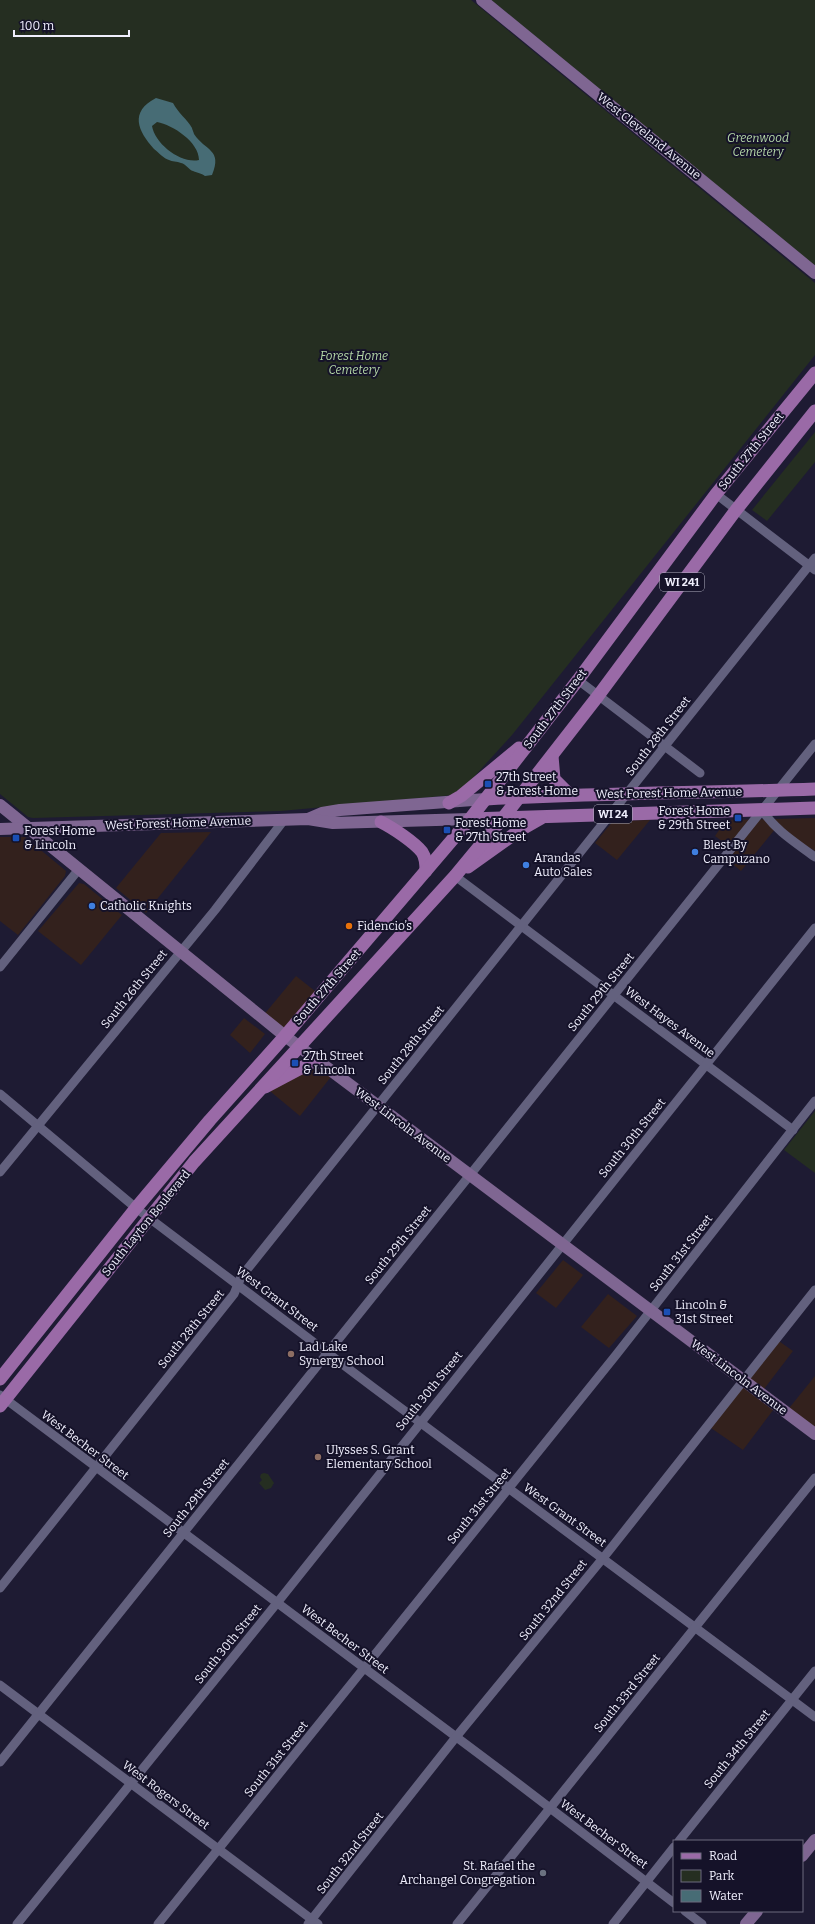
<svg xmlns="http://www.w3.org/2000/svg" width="815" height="1924" viewBox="0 0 815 1924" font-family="Bitter,serif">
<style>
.commercial{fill:#33211d}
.green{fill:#252e21}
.water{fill:#476c75;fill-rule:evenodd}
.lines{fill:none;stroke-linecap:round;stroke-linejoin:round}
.street{stroke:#63617e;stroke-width:9}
.secondary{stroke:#7f6692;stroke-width:12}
.primary{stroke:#9a6aa7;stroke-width:13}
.transit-dot{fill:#1a4fb4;stroke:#151229;stroke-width:1.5}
.shop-dot{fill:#3f7fe0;stroke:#151229;stroke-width:1.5}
.food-dot{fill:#e8710a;stroke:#151229;stroke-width:1.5}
.education-dot{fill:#8d6e63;stroke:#151229;stroke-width:1.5}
.worship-dot{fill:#6b7280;stroke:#151229;stroke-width:1.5}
.labels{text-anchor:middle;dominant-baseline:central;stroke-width:4;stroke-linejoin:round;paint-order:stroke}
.shield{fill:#151229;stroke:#aeadbd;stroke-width:1}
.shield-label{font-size:11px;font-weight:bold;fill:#f0effd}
.street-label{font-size:12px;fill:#f0effd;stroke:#151229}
.park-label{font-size:12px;font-style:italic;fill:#b4d7a7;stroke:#151229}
.poi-label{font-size:12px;fill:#f0effd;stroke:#151229;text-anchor:start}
</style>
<rect width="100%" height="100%" fill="#1e1b33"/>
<g class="commercial">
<polygon points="815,818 815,851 776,828 741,871 724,857 731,848 715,836 726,820"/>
<polygon points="650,820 617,860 595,843 613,821"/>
<polygon points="211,832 146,913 116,888 161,833"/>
<polygon points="0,837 25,837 66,871 65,876 18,935 0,921"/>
<polygon points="79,883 84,884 122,915 81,965 38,931"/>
<polygon points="296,976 320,995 285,1036 262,1017"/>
<polygon points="244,1018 265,1034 250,1053 230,1035"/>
<polygon points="316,1060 334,1073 300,1116 265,1087"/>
<polygon points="563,1260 583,1275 556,1308 536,1293"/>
<polygon points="608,1294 637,1316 609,1348 581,1327"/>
<polygon points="776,1339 793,1351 761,1393 777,1405 743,1450 708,1426"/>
<polygon points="815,1376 815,1434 786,1412"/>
</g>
<g class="green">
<polygon points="0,0 471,0 815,283 815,355 512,735 461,791 453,795 281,811 33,818 28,817 0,794"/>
<polygon points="491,0 815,0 815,266"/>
<polygon points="815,432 815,462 767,521 752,510"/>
<polygon points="815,1111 815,1173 784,1150"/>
<polygon points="264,1473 268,1474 274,1483 271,1488 265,1490 259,1483 262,1480 260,1477 261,1474"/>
</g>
<path class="water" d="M 156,98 L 173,103 C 178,113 187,119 192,128 C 192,129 194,133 194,134 C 205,151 223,149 212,175 L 205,176 C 201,173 198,173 193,171 C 189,170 186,164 181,163 C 177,161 172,162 169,160 C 164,159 158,152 154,149 C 138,131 129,112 156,98 ZM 157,122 C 173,125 199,142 199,160 C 181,164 155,144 152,126 Z"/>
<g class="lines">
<g class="street">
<polyline points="716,494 815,570"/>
<polyline points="578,680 700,773"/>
<path d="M 762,810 C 775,830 796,843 815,857"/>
<polyline points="455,876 793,1130"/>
<polyline points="0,967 79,869"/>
<polyline points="0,1094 136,1208 374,1388 815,1717"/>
<polyline points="0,1172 215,910 284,820"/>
<polyline points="0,1395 503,1772 674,1903"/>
<polyline points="0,1588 234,1294 241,1277 815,558"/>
<polyline points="0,1685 318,1924"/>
<polyline points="0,1762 815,744"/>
<polyline points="679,1841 815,1671"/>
<polyline points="685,1911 702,1924"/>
<polyline points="17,1924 281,1598 815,928"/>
<polyline points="158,1924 616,1355 815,1101"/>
<polyline points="308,1924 456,1737 608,1552 815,1290"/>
<polyline points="457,1924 815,1478"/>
<polyline points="613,1924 674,1847"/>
</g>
<g class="secondary">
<polyline points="482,0 815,273"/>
<polyline points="0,805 285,1036 815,1434"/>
<polyline points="308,819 322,813 340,810 486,799"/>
<polyline points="0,829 308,819 333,823 470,819"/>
<polyline points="802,1856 815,1840"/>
<polyline points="746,1924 757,1911"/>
</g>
<g class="primary">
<polyline points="552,756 554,779 570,795"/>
<path d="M 486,799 C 596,793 705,793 815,789"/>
<polyline points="449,803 461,796 519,748"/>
<polyline points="470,819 815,808"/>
<path d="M 381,822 C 393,828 414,842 422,852 C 426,858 426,864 426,871"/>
<polyline points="468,867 520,830 541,818"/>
<polyline points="265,1087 316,1060"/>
<polyline points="0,1379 136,1208 210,1120 285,1036 470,819 578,680 716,494 815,373"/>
<polyline points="0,1406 194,1162 455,876 503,818 598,696 736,510 815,411"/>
</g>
</g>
<g class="transit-dot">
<rect x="484" y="780" width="8" height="8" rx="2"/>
<rect x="734" y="814" width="8" height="8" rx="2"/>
<rect x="443" y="826" width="8" height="8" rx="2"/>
<rect x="12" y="834" width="8" height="8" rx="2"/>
<rect x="291" y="1059" width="8" height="8" rx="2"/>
<rect x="663" y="1308" width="8" height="8" rx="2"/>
</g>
<g class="shop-dot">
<circle cx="695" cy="852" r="4"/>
<circle cx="526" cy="865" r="4"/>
<circle cx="92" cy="906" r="4"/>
</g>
<circle class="food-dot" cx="349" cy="926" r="4"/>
<g class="education-dot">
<circle cx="291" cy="1354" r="4"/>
<circle cx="318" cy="1457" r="4"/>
</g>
<circle class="worship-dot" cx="543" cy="1873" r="4"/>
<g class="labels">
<g class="shield">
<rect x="660" y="573" width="44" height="18" rx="3"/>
<rect x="594" y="805" width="38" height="18" rx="3"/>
</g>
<g class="shield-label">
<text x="682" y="582">WI 241</text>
<text x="613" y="814">WI 24</text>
</g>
<g class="street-label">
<text transform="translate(649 136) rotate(39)">West Cleveland Avenue</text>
<text transform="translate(751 451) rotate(-51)">South 27th Street</text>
<text transform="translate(555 709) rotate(-53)">South 27th Street</text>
<text transform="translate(658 736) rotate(-52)">South 28th Street</text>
<text transform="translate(669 793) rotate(-1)">West Forest Home Avenue</text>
<text transform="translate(178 823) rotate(-2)">West Forest Home Avenue</text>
<text transform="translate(327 987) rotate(-49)">South 27th Street</text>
<text transform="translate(134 989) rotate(-51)">South 26th Street</text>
<text transform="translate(601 992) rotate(-51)">South 29th Street</text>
<text transform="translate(670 1022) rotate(37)">West Hayes Avenue</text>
<text transform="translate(411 1045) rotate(-51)">South 28th Street</text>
<text transform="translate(403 1125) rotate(37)">West Lincoln Avenue</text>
<text transform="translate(632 1138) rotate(-51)">South 30th Street</text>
<text transform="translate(146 1223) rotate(-51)">South Layton Boulevard</text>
<text transform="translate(398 1245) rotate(-51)">South 29th Street</text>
<text transform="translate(681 1253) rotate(-52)">South 31st Street</text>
<text transform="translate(277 1299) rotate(37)">West Grant Street</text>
<text transform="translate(191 1329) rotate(-51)">South 28th Street</text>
<text transform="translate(739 1377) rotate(37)">West Lincoln Avenue</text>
<text transform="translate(429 1391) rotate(-51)">South 30th Street</text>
<text transform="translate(85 1445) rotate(37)">West Becher Street</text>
<text transform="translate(196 1498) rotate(-51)">South 29th Street</text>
<text transform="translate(479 1506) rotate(-51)">South 31st Street</text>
<text transform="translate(565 1515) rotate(36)">West Grant Street</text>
<text transform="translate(553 1600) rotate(-51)">South 32nd Street</text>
<text transform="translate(345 1639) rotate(37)">West Becher Street</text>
<text transform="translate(228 1644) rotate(-51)">South 30th Street</text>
<text transform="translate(627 1693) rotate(-51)">South 33rd Street</text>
<text transform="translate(737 1749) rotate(-51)">South 34th Street</text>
<text transform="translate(276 1759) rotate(-51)">South 31st Street</text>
<text transform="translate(166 1795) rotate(37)">West Rogers Street</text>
<text transform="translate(604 1834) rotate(37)">West Becher Street</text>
<text transform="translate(350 1853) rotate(-52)">South 32nd Street</text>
</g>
<g class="park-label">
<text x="758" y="138">Greenwood<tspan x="758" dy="14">Cemetery</tspan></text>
<text x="354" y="356">Forest Home<tspan x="354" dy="14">Cemetery</tspan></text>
</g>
<g class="poi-label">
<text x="496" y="777">27th Street<tspan x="496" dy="14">&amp; Forest Home</tspan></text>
<text x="730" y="811" text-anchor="end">Forest Home<tspan x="730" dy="14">&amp; 29th Street</tspan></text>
<text x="455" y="823">Forest Home<tspan x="455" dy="14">&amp; 27th Street</tspan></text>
<text x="24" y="831">Forest Home<tspan x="24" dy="14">&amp; Lincoln</tspan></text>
<text x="703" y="845">Blest By<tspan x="703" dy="14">Campuzano</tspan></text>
<text x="534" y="858">Arandas<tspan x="534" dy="14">Auto Sales</tspan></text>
<text x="100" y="906">Catholic Knights</text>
<text x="357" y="926">Fidencio’s</text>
<text x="303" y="1056">27th Street<tspan x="303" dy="14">&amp; Lincoln</tspan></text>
<text x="675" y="1305">Lincoln &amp;<tspan x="675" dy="14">31st Street</tspan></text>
<text x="299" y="1347">Lad Lake<tspan x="299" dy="14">Synergy School</tspan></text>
<text x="326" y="1450">Ulysses S. Grant<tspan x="326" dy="14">Elementary School</tspan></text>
<text x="535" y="1866" text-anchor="end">St. Rafael the<tspan x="535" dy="14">Archangel Congregation</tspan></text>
</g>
</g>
<rect x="673" y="1840" width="130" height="72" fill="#151229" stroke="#6d6a7e"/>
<rect x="681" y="1853" width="20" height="6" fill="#9a6aa7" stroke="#6d6a7e"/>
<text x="709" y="1860" font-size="12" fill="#f0effd">Road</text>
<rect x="681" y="1870" width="20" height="12" fill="#252e21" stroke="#6d6a7e"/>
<text x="709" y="1880" font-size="12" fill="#f0effd">Park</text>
<rect x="681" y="1890" width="20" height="12" fill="#476c75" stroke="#6d6a7e"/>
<text x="709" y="1900" font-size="12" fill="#f0effd">Water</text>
<path d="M14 30v6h115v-6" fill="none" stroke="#f0effd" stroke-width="2"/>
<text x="20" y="30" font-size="12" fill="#f0effd" stroke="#151229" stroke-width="3" paint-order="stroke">100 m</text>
</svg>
